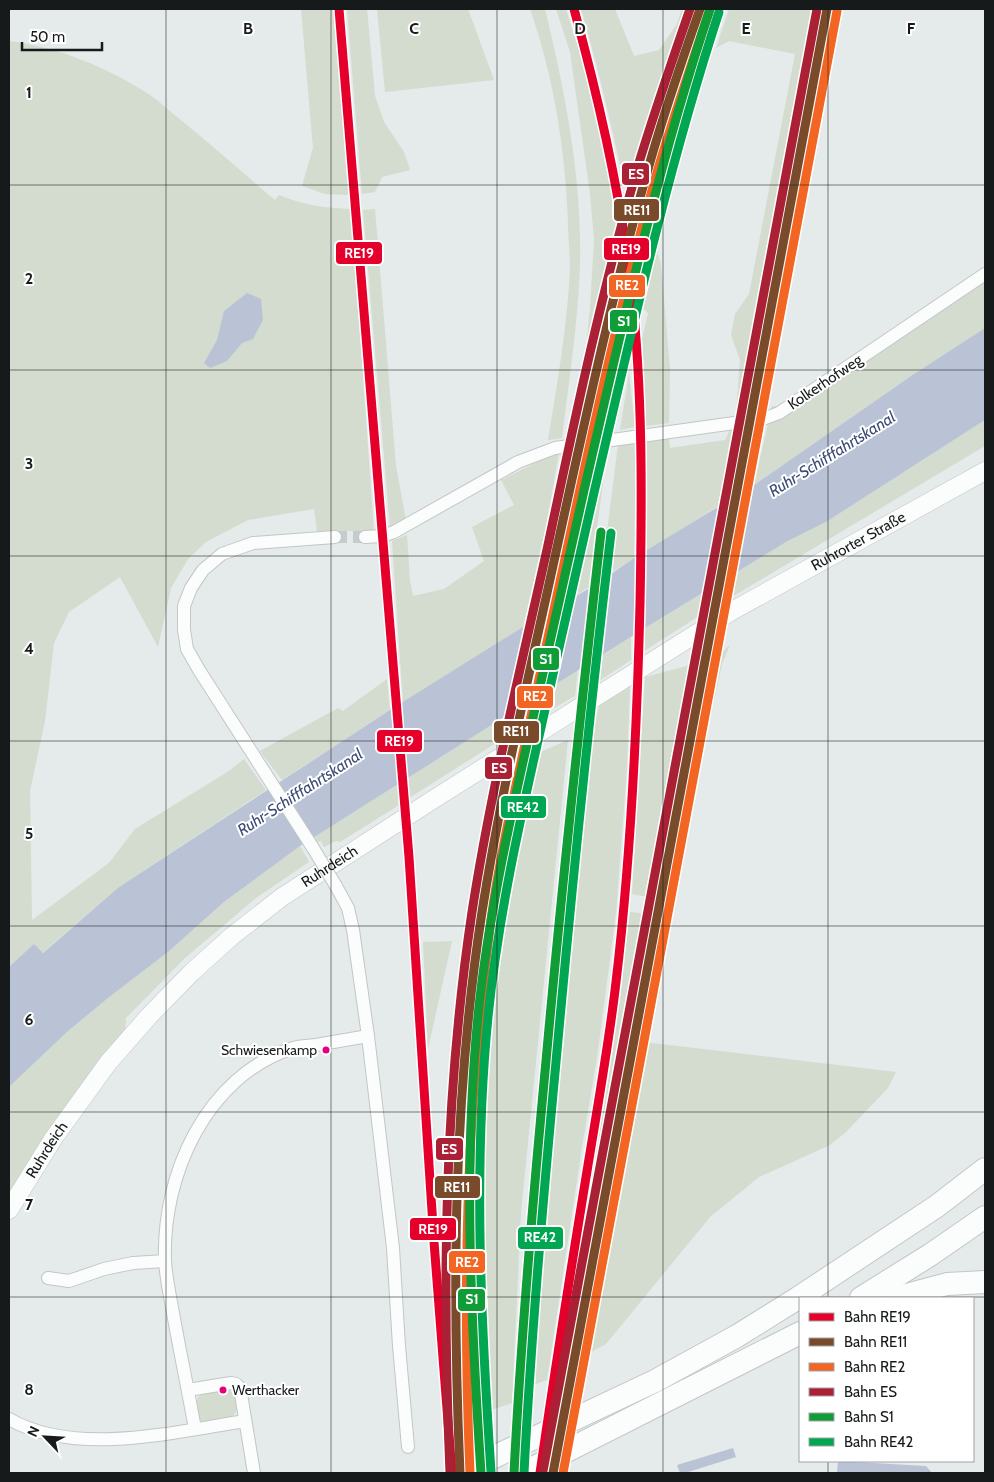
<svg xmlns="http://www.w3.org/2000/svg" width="994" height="1482" viewBox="0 0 994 1482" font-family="Cabin,sans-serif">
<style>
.green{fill:#d3dcce}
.water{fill:#bac3d6}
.pier{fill:#e5eaea}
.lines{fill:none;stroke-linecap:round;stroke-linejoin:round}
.minor-tunnel{stroke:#c6cbcb;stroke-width:12;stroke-dasharray:12 6;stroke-linecap:butt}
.minor-casing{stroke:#c2c6c6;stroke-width:14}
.secondary-casing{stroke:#c2c6c6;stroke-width:19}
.motorway-casing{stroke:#c2c6c6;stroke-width:24}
.minor{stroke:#fbfcfc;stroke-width:12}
.secondary{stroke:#fbfcfc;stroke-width:18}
.motorway{stroke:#fbfcfc;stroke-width:22}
.minor-bridge-casing{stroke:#c2c6c6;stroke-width:14;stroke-linecap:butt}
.minor-bridge{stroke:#fbfcfc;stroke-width:12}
.rail-1-casing{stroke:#fff;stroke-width:12}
.rail-2-casing{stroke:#fff;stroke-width:12}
.rail-3-casing{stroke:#fff;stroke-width:12}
.rail-4-casing{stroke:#fff;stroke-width:12}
.rail-5-casing{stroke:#fff;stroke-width:12}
.rail-6-casing{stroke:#fff;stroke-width:12}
.rail-1{stroke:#e4002b;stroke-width:9}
.rail-2{stroke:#7a4b2a;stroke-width:9}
.rail-3{stroke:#f26522;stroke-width:9}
.rail-4{stroke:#aa2135;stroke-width:9}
.rail-5{stroke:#109c37;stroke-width:9}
.rail-6{stroke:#00a651;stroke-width:9}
.grid{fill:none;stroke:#161a1a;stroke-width:1;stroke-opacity:0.55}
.bus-dot{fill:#e5007d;stroke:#fff;stroke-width:2}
.labels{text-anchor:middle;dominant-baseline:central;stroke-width:4;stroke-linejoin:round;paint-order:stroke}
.bus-label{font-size:14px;fill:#161a1a;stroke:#fff;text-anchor:end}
.street-label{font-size:15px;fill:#161a1a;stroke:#fff}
.water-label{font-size:16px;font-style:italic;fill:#3c4a74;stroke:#fff}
.grid-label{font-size:16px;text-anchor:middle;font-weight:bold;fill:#161a1a;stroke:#fff;stroke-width:4;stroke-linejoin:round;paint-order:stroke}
.line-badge{stroke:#fff;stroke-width:2}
.badge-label{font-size:14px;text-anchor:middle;font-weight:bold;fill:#fff}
</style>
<rect width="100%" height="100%" fill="#e5eaea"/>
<g class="green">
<polygon points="301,9 334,9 349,195 325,194 302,186 313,148"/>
<polygon points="347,9 367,9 375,96 384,122 404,152 410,170 382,177 375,192 362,194"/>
<polygon points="377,9 468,9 494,80 385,92"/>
<path d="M 530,9 L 545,9 C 565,92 582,177 580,264 C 578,323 569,380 562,438 L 548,440 C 557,385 567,327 570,271 C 570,254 568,238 568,221 C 565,149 554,77 530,9 Z"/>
<polygon points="556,9 566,9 579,51 600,131 611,189 617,239 610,272 611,291 589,368 584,366 590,309 594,239 590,194 570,52"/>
<path d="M 581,9 L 615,9 L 634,56 L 659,50 L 677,24 L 682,9 L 693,9 C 669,77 649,145 631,215 C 616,146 601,77 581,9 Z"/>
<polygon points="729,9 820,9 747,412 736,415 740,360 731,335 735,314 749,294 795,54 729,41 716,48"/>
<path d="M 9,41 C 58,47 109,68 150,95 C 161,103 172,113 182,121 C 214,147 244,174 275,200 L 279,195 C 303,205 324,208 351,209 L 374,531 L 317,531 L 314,509 L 248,520 L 206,542 L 188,559 L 171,588 L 158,647 L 120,577 L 69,612 L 54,643 L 45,721 L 30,791 L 32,920 L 109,863 L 135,829 L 229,771 L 244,759 L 266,790 L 119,887 L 42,953 L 34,945 L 9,967 Z"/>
<polygon points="375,209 396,466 406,520 390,527 363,210"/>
<polygon points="657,250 661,265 670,369 669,423 646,426 642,339 648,313 643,308"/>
<polygon points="985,270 985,328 914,374 754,485 772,406 782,407"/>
<polygon points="629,373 635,427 620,430"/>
<polygon points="985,420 985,446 725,601 729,577 786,542 826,522"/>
<polygon points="744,428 732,497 646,552 647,441 669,438 670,448 725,440 730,430"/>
<polygon points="636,442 634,558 601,579 618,445"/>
<polygon points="608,446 589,587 564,603 599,448"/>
<polygon points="559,453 545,532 523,627 403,703 392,541 407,535 410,581 413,596 444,589 484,561 472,527 514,505 501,480 549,456"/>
<polygon points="714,586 710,609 644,651 645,628"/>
<polygon points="631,637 631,660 590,687 592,662"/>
<polygon points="730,645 722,664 689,817 673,906 667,896 714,660"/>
<polygon points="698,663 653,898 632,894 645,677"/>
<polygon points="578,670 575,696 537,718 543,693"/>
<polygon points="387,679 390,710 282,780 260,751 338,708 343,711"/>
<polygon points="630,686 627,768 616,913 597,1058 582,1147 547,1380 533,1385 532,1335 539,1215 586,746 600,704"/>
<polygon points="502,718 496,743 409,798 407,778"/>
<polygon points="568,740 521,1213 512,1403 482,1413 476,1279 476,1138 481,1059 493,952 506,869 529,757"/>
<polygon points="397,784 399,805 340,842 336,841 324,847 321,841 317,842 315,836"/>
<polygon points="300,846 309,862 256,898 185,958 126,1018 125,1033 14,1190 9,1192 9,1087 67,1032 108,998 168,952 224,902"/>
<polygon points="630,912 650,914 567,1364 559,1369 617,1015"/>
<polygon points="452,941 428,1049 423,942"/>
<polygon points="644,1042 896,1072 888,1088 846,1132 830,1145 759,1177 710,1217 606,1344 578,1359"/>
<polygon points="228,1388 234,1395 237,1410 232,1418 203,1422 198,1418 195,1405 198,1397 207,1391"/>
</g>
<g class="water">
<polygon points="247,293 261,299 263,320 253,339 242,343 227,361 210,368 204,363 217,340 224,311"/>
<polygon points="985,328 985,420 826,522 786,542 645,628 300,846 224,902 168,952 108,998 67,1032 9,1087 9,967 34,944 43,953 119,887 390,710 523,627 595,585 634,558 754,485 914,374"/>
<polygon points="733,1448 736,1457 685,1473 680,1473 677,1465"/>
<polygon points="838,1461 926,1466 932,1473 837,1473"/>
</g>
<g class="pier">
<polygon points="742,488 726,582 714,589 733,494"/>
<polygon points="400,702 407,781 398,787 391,707"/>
</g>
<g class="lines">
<polyline class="minor-tunnel" points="335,537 365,537"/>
<defs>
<g id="minor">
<polyline points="365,537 382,536 394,532 518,462 555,448 763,419 779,413 985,274"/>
<polyline points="313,848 199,670 187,649 184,630 184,606 191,588 203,570 222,554 253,543 335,537"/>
<polyline points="336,886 348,908 353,930 368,1036 393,1248 399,1346 408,1447"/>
<polyline points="48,1278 69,1281 104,1269 133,1263 165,1261"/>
<polyline points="188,1390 231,1383 236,1384 240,1388 254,1473"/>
<path d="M 9,1419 C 75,1457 174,1432 245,1421"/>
<path d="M 195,1429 C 188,1390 180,1352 173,1313 C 170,1296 166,1278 165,1261 C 162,1175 206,1076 293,1048 C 300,1046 308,1046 316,1045 C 333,1042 351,1039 368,1036"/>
</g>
<g id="secondary">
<path id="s1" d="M 9,1210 L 53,1139 L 108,1063 L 149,1016 L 191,973 L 232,936 L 282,897 L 434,799 L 732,611 L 985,471"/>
</g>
<g id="motorway">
<polyline points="861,1298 930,1255 985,1217"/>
<polyline points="895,1298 947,1284 985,1282"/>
<polyline points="463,1473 498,1455 655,1381 737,1336 798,1298 937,1206 985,1169"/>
<polyline points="523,1473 800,1333"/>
</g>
</defs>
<use href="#minor" class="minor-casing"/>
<use href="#secondary" class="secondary-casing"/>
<use href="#motorway" class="motorway-casing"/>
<use href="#minor" class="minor"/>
<use href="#secondary" class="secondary"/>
<use href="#motorway" class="motorway"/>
<defs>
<polyline id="minor-bridge" points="313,848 336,886"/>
</defs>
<use href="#minor-bridge" class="minor-bridge-casing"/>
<use href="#minor-bridge" class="minor-bridge"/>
<defs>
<g id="rail-1">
<polyline points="339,9 409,857 434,1242 452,1473"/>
<path d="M 540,1473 C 555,1370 571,1268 588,1165 C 598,1104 609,1043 616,982 C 631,856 637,730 640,604 C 642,498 643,391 631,285 C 620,191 599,100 574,9"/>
</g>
<g id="rail-2">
<path d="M 460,1473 C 452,1286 453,1098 482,912 C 501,791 530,672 556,552 C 584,425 611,298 647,173 C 662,118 681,63 700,9"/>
<polyline points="553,1473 827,9"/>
</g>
<g id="rail-3">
<path d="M 470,1473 C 462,1287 466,1105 491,920 C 499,861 512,803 525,744 C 539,681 552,617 566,554 C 593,428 621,301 656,176 C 672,121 691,66 709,12"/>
<polyline points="563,1473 837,11"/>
</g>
<g id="rail-4">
<polyline points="543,1471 817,9"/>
<path d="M 450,1473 C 442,1286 444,1098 472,912 C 491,789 521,667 548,545 C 575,418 602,290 638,166 C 654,113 672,61 690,9"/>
</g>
<g id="rail-5">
<path d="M 481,1473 C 471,1321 463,1168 478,1016 C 488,917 510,819 532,722 C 549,646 566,570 583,495 C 621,331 657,168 710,9"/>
<path d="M 514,1473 C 521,1335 533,1198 546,1061 C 562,884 581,708 601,532"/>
</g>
<g id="rail-6">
<path d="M 491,1472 C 481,1321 473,1168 488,1017 C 498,917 520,820 542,723 C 559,647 576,572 593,497 C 631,334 667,171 719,12"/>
<path d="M 524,1473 C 531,1336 543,1199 556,1062 C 572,885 590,709 611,533"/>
</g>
</defs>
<use href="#rail-1" class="rail-1-casing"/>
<use href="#rail-2" class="rail-2-casing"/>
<use href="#rail-3" class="rail-3-casing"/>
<use href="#rail-4" class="rail-4-casing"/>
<use href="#rail-5" class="rail-5-casing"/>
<use href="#rail-6" class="rail-6-casing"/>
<use href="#rail-1" class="rail-1"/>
<use href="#rail-2" class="rail-2"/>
<use href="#rail-3" class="rail-3"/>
<use href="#rail-4" class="rail-4"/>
<use href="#rail-5" class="rail-5"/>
<use href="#rail-6" class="rail-6"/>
</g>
<path class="grid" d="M 166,9 L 166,1473M 331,9 L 331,1473M 497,9 L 497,1473M 663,9 L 663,1473M 828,9 L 828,1298M 9,185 L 985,185M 9,370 L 985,370M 9,556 L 985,556M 9,741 L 985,741M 9,926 L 985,926M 9,1112 L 985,1112M 9,1297 L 985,1297M 828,1461 L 828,1473"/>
<g class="bus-dot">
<circle cx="326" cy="1050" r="4.5"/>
<circle cx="223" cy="1390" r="4.5"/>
</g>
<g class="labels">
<g class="bus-label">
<text x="317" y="1050">Schwiesenkamp</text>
<text x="232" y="1390" text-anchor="start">Werthacker</text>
</g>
<g class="street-label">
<text transform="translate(825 382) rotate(-34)">Kolkerhofweg</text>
<text stroke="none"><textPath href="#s1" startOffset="1096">Ruhrorter Straße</textPath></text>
<text stroke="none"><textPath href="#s1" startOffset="475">Ruhrdeich</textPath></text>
<text stroke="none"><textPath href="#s1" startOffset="71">Ruhrdeich</textPath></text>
</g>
<g class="water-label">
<text transform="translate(832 454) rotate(-32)">Ruhr-Schifffahrtskanal</text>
<text transform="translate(300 792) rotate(-33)">Ruhr-Schifffahrtskanal</text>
</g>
</g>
<g class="grid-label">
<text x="248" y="34">B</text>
<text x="414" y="34">C</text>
<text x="580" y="34">D</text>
<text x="746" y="34">E</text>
<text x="911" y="34">F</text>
<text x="29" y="98">1</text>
<text x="29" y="284">2</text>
<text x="29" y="469">3</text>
<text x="29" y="654">4</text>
<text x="29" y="839">5</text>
<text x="29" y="1025">6</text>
<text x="29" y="1210">7</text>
<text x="29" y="1395">8</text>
</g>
<g class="line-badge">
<rect x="621" y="162" width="29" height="24" rx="5" fill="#aa2135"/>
<rect x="613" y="198" width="47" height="24" rx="5" fill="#7a4b2a"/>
<rect x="603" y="237" width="47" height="24" rx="5" fill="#e4002b"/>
<rect x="335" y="241" width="48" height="24" rx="5" fill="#e4002b"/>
<rect x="608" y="274" width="38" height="24" rx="5" fill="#f26522"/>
<rect x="609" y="309" width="29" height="24" rx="5" fill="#109c37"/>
<rect x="532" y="647" width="28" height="24" rx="5" fill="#109c37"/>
<rect x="516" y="685" width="38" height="24" rx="5" fill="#f26522"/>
<rect x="493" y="720" width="47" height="24" rx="5" fill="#7a4b2a"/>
<rect x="376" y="729" width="47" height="24" rx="5" fill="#e4002b"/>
<rect x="484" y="756" width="29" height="24" rx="5" fill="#aa2135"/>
<rect x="500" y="795" width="47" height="24" rx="5" fill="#00a651"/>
<rect x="435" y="1137" width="29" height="24" rx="5" fill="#aa2135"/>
<rect x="434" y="1175" width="47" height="24" rx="5" fill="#7a4b2a"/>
<rect x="409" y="1217" width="48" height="24" rx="5" fill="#e4002b"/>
<rect x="517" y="1226" width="47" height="24" rx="5" fill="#00a651"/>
<rect x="448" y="1250" width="38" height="24" rx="5" fill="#f26522"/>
<rect x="457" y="1288" width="29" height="24" rx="5" fill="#109c37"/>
</g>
<g class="badge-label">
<text x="636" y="179">ES</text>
<text x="637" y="215">RE11</text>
<text x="626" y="254">RE19</text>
<text x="359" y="258">RE19</text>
<text x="627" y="290">RE2</text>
<text x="624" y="326">S1</text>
<text x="546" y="664">S1</text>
<text x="535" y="701">RE2</text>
<text x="516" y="736">RE11</text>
<text x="399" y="746">RE19</text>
<text x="499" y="773">ES</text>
<text x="523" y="812">RE42</text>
<text x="449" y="1154">ES</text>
<text x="457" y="1192">RE11</text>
<text x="433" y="1234">RE19</text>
<text x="540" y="1242">RE42</text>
<text x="467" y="1267">RE2</text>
<text x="472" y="1304">S1</text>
</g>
<rect width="994" height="1482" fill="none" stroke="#161a1a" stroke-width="20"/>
<rect x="799" y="1297" width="175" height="165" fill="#ffffff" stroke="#a2a3a3"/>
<rect x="809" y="1313" width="25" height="8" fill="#e4002b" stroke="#a2a3a3"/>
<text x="844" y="1322" font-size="15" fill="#161a1a">Bahn RE19</text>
<rect x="809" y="1338" width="25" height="8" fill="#7a4b2a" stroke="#a2a3a3"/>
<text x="844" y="1347" font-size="15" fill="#161a1a">Bahn RE11</text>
<rect x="809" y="1363" width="25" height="8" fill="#f26522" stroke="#a2a3a3"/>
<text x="844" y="1372" font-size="15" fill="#161a1a">Bahn RE2</text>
<rect x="809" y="1388" width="25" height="8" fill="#aa2135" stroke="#a2a3a3"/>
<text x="844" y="1397" font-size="15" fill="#161a1a">Bahn ES</text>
<rect x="809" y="1413" width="25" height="8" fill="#109c37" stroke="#a2a3a3"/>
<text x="844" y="1422" font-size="15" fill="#161a1a">Bahn S1</text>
<rect x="809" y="1438" width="25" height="8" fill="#00a651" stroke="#a2a3a3"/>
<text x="844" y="1447" font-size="15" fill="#161a1a">Bahn RE42</text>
<g transform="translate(45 1437) rotate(295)" stroke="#ffffff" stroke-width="4" paint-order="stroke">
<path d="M0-4L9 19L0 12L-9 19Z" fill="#161a1a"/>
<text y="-8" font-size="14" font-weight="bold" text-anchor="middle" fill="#161a1a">N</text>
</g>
<path d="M22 42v8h80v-8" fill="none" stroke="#161a1a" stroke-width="2.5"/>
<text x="30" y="42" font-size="15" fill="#161a1a" stroke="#ffffff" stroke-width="4" paint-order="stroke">50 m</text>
</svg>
